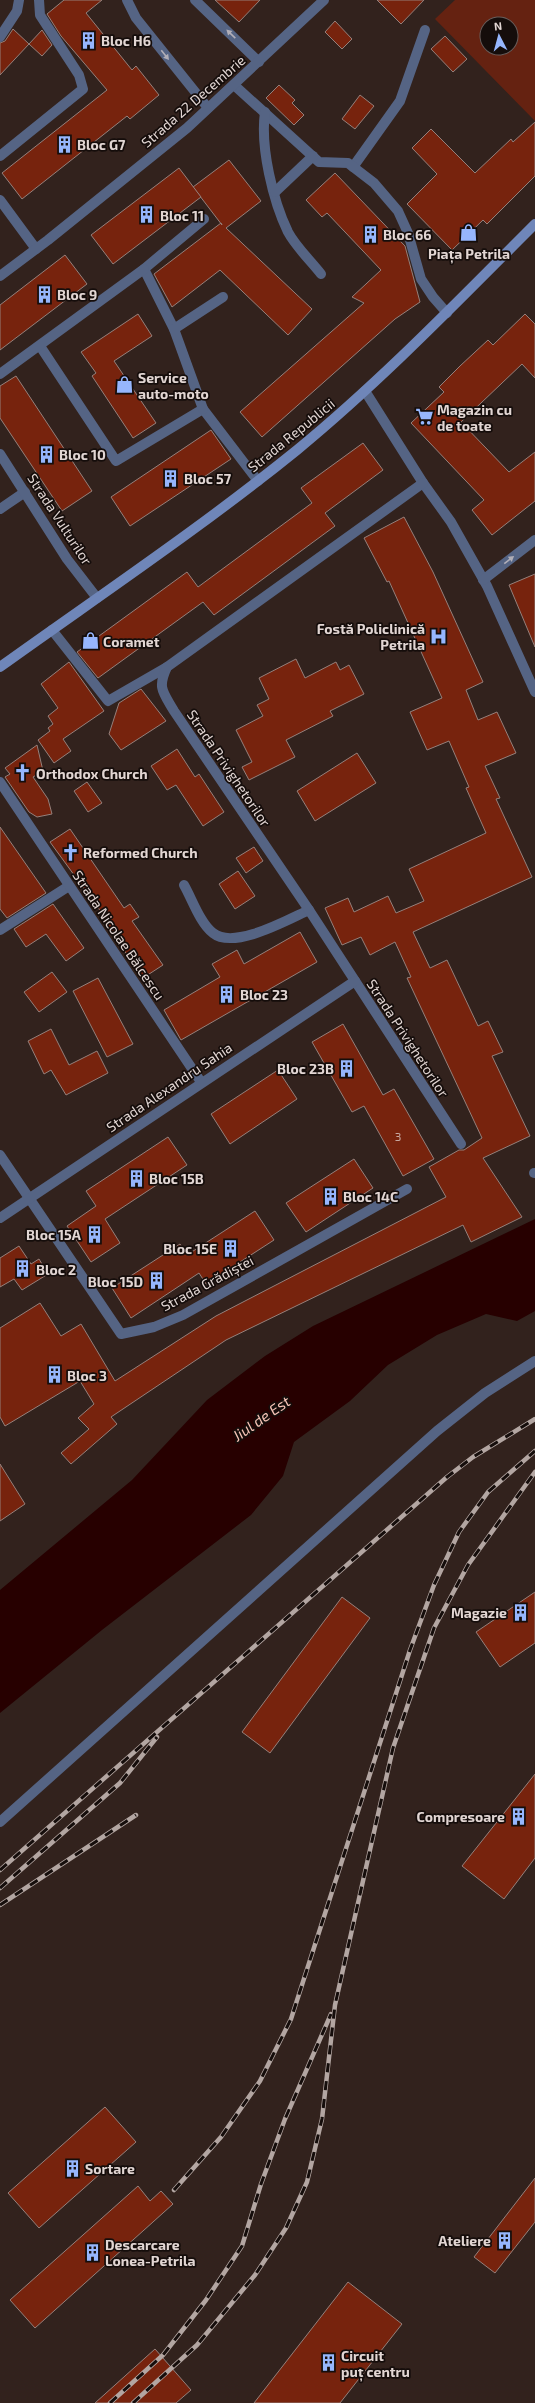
<svg xmlns="http://www.w3.org/2000/svg" width="535" height="2403" viewBox="0 0 535 2403" font-family="'Exo 2',sans-serif">
<style>
.green{fill:#652211;fill-rule:evenodd}
.water{fill:#270000}
.building{fill:#77230d;stroke:#95807b}
.lines{fill:none;stroke-linecap:round;stroke-linejoin:round}
.service{stroke:#556484;stroke-width:10}
.pedestrian{stroke:#556484;stroke-width:10}
.minor{stroke:#556484;stroke-width:10}
.tertiary{stroke:#556484;stroke-width:10}
.secondary{stroke:#6f86b9;stroke-width:10}
.rail-casing{stroke:#b3a6a2;stroke-width:4.5}
.rail{stroke:#150d0b;stroke-width:3;stroke-dasharray:9;stroke-linecap:butt}
.oneway{fill:#b1aeb7}
.labels{text-anchor:middle;dominant-baseline:central;stroke-width:3.5;stroke-linejoin:round;paint-order:stroke}
.number-label{font-size:12px;fill:#c7a9a2}
.poi-label{font-size:14px;font-weight:bold;fill:#e2d6d3;stroke:#150d0b;text-anchor:start}
.street-label{font-size:14px;fill:#e2d6d3;stroke:#150d0b}
.water-label{font-size:15px;font-style:italic;fill:#f7c4b7;stroke:#150d0b}
</style>
<rect width="100%" height="100%" fill="#32221d"/>
<path class="green" d="M 455,0 L 535,0 L 535,121 L 435,19 ZM 487,24 L 511,24 L 511,48 L 487,48 Z"/>
<polygon class="water" points="535,1219 535,1311 517,1321 486,1314 437,1335 388,1365 350,1401 294,1442 283,1476 251,1515 102,1630 0,1713 0,1590 132,1480 207,1400 265,1356 313,1326"/>
<g class="building">
<polygon points="64,0 102,0 86,13 132,70 136,66 159,95 130,119 127,116 22,199 2,173 107,90 61,36 47,14"/>
<polygon points="215,0 260,0 239,22"/>
<polygon points="377,0 424,0 401,24"/>
<polygon points="335,21 352,39 342,49 325,32"/>
<polygon points="13,29 29,44 0,75 0,43 5,41"/>
<polygon points="42,30 52,45 42,56 29,44"/>
<polygon points="445,36 467,59 453,72 431,49"/>
<polygon points="279,85 295,100 292,103 304,115 294,125 266,98"/>
<polygon points="360,95 374,106 355,129 342,119"/>
<polygon points="535,122 535,176 487,224 483,220 452,250 407,204 437,174 412,148 431,129 475,173 511,139 513,142"/>
<polygon points="229,160 261,201 226,228 312,309 288,335 220,270 172,307 154,274 221,223 222,225 193,187"/>
<polygon points="179,168 201,197 113,264 91,235"/>
<polygon points="335,173 405,246 420,302 395,319 262,437 240,412 364,303 352,297 381,270 327,213 322,217 306,200"/>
<polygon points="65,255 87,284 0,350 0,305"/>
<polygon points="138,314 152,336 114,361 156,423 133,438 92,376 96,373 81,352"/>
<polygon points="525,314 535,324 535,378 522,364 461,422 509,472 535,452 535,501 492,535 472,510 484,500 411,423 444,392 439,387 460,366 488,340 493,345"/>
<polygon points="16,376 92,491 62,511 0,418 0,386"/>
<polygon points="211,430 231,459 130,526 111,497"/>
<polygon points="363,443 383,470 325,513 335,526 214,615 203,602 98,678 77,652 187,572 198,587 312,503 301,488"/>
<polygon points="404,517 433,572 483,682 466,690 478,720 497,712 516,753 485,766 500,798 496,799 532,877 413,932 430,968 447,960 478,1026 488,1021 503,1052 492,1056 530,1136 483,1158 522,1217 471,1242 463,1225 226,1340 111,1417 117,1424 71,1464 61,1453 89,1429 78,1418 94,1404 80,1381 5,1426 0,1417 0,1328 40,1303 61,1336 81,1324 115,1381 216,1316 446,1197 429,1167 459,1150 464,1150 482,1138 407,978 411,977 395,942 370,955 361,937 342,945 325,908 348,898 354,912 388,896 396,913 424,901 409,869 486,833 466,788 469,787 449,741 427,750 414,721 410,712 442,698 389,581 387,582 364,538"/>
<polygon points="535,574 535,647 509,585"/>
<polygon points="296,659 305,678 336,662 340,670 349,665 364,694 330,711 333,716 286,740 295,757 249,780 242,767 252,762 236,730 263,716 257,705 269,699 259,678"/>
<polygon points="69,662 104,711 63,739 71,751 54,763 38,740 50,731 48,728 53,724 48,716 58,708 41,684"/>
<polygon points="141,689 166,721 121,750 109,734 119,703"/>
<polygon points="37,745 43,771 33,777 48,799 52,814 37,817 29,812 5,777 10,774 5,768"/>
<polygon points="177,749 195,777 199,774 224,812 203,826 176,785 167,790 151,766"/>
<polygon points="357,753 376,783 315,821 297,791"/>
<polygon points="87,782 102,803 88,812 74,791"/>
<polygon points="0,827 46,893 7,918 0,909"/>
<polygon points="70,829 124,908 130,904 139,917 132,921 163,965 143,978 104,921 107,920 50,842"/>
<polygon points="254,847 263,861 246,873 236,858"/>
<polygon points="238,871 255,896 235,909 219,884"/>
<polygon points="53,904 84,948 66,961 46,934 26,947 14,929"/>
<polygon points="300,932 317,962 181,1040 164,1010 220,977 212,964 237,950 244,964"/>
<polygon points="52,972 67,992 39,1012 24,992"/>
<polygon points="98,978 133,1044 107,1057 73,991"/>
<polygon points="343,1024 383,1095 394,1089 434,1159 403,1176 364,1106 352,1112 312,1042"/>
<polygon points="51,1029 69,1065 97,1051 108,1073 66,1095 51,1070 44,1074 28,1041"/>
<polygon points="278,1070 297,1099 230,1144 211,1114"/>
<polygon points="168,1137 187,1165 105,1219 120,1243 91,1262 67,1226 96,1206 86,1191"/>
<polygon points="354,1159 373,1188 306,1232 286,1203"/>
<polygon points="255,1211 274,1240 206,1284 199,1273 131,1318 112,1288 180,1244 187,1255"/>
<polygon points="19,1246 31,1264 39,1259 48,1274 22,1290 14,1279 0,1287 0,1258"/>
<polygon points="0,1464 25,1504 0,1521"/>
<polygon points="535,1592 535,1643 500,1667 476,1632"/>
<polygon points="342,1597 370,1618 270,1753 242,1732"/>
<polygon points="535,1774 535,1858 504,1899 462,1866"/>
<polygon points="105,2107 136,2142 39,2228 8,2193"/>
<polygon points="535,2178 535,2222 495,2273 474,2257"/>
<polygon points="138,2186 150,2201 161,2191 173,2204 35,2328 10,2300"/>
<polygon points="348,2282 402,2324 340,2403 254,2403"/>
<polygon points="155,2349 191,2390 176,2403 95,2403"/>
</g>
<g class="lines">
<g class="service">
<polyline points="127,0 136,18 208,108"/>
<polyline points="195,0 259,62"/>
<polyline points="353,167 400,101 425,30"/>
<polyline points="0,509 25,492"/>
<path d="M 184,885 C 192,899 200,923 213,933 C 234,950 287,920 309,910"/>
<polyline points="0,930 69,886"/>
</g>
<polyline class="pedestrian" points="52,630 108,701 167,667"/>
<g class="minor">
<polyline points="0,37 17,11 19,0"/>
<polyline points="234,85 319,162 348,163 374,183 398,211 408,233 421,279 433,297 447,313"/>
<path d="M 265,112 C 260,147 273,201 288,232 C 296,247 311,261 321,274"/>
<polyline points="0,156 83,89 79,75 40,15 39,0"/>
<polyline points="275,192 313,156"/>
<polyline points="0,200 36,249"/>
<polyline points="0,276 48,240 187,128 324,0"/>
<polyline points="174,329 144,269 204,219"/>
<polyline points="40,346 116,461 203,409 258,481"/>
<polyline points="0,374 144,269"/>
<polyline points="365,391 423,483 451,522 487,586 535,692"/>
<polyline points="203,409 174,329 223,297"/>
<polyline points="0,454 67,559 97,598"/>
<path d="M 423,483 L 167,667 C 157,688 163,692 174,711 L 309,910 L 461,1144"/>
<polyline points="483,580 535,540"/>
<polyline points="0,782 201,1082"/>
<polyline points="0,1155 121,1334 154,1327 183,1315 407,1189"/>
<polyline points="534,1173 535,1173"/>
<polyline points="0,1218 355,981"/>
</g>
<polyline class="tertiary" points="0,1822 437,1431 485,1393 535,1361"/>
<path class="secondary" d="M 0,667 C 99,596 202,527 297,450 C 382,380 458,301 535,224"/>
<defs>
<g id="rail">
<polyline points="0,1870 447,1477 473,1457 535,1419"/>
<polyline points="0,1888 120,1783 157,1737"/>
<polyline points="0,1905 136,1815"/>
<polyline points="174,2190 221,2137 260,2081 291,2019 410,1650 434,1585 459,1532 488,1492 535,1451"/>
<polyline points="110,2403 163,2355 206,2300 242,2246 261,2184 285,2119 331,2014"/>
<polyline points="133,2403 197,2345 255,2275 286,2228 307,2182 322,2119 335,2005 393,1748 434,1628 468,1565 535,1472"/>
</g>
</defs>
<use href="#rail" class="rail-casing"/>
<use href="#rail" class="rail"/>
</g>
<defs><path id="oneway-solid" d="M-6-.8H1V-3.2L6.5 0L1 3.2V.8H-6Z"/></defs>
<g class="oneway">
<use href="#oneway-solid" transform="translate(231 34) rotate(-136)"/>
<use href="#oneway-solid" transform="translate(165 55) rotate(52)"/>
<use href="#oneway-solid" transform="translate(509 560) rotate(-38)"/>
</g>
<defs>
<symbol id="building-bare" viewBox="-9 -9 18 18"><path d="M-4-6H4V6H1V3H-1V6H-4ZM-2.5-4.3h1.7v1.8h-1.7ZM.8-4.3h1.7v1.8H.8ZM-2.5-1h1.7V.8h-1.7ZM.8-1h1.7V.8H.8Z" fill="#96b6fd" stroke="#150d0b" stroke-width="2.5" paint-order="stroke"/></symbol>
<symbol id="shop-bare" viewBox="-9 -9 18 18"><path d="M-5-2.5h2.3a2.7 3.5 0 0 1 5.4 0H5L5.5 6h-11ZM-1.5-2.5h3a1.5 2.3 0 0 0-3 0Z" fill="#96b6fd" stroke="#150d0b" stroke-width="2.5" paint-order="stroke"/></symbol>
<symbol id="supermarket-bare" viewBox="-9 -9 18 18"><path d="M-6-5.5h2.5l.6 2H6L4.5 2H-2.5L-4.4-4H-6ZM-1.5 3.2a1.3 1.3 0 1 0 .1 0ZM3 3.2a1.3 1.3 0 1 0 .1 0Z" fill="#96b6fd" stroke="#150d0b" stroke-width="2.5" paint-order="stroke"/></symbol>
<symbol id="hospital-bare" viewBox="-9 -9 18 18"><path d="M-5-5h3v3.5h4V-5h3V5h-3V1.5h-4V5h-3Z" fill="#96b6fd" stroke="#150d0b" stroke-width="2.5" paint-order="stroke"/></symbol>
<symbol id="church-bare" viewBox="-9 -9 18 18"><path d="M-1.2-6h2.4v3.5h3.3v2.4h-3.3V6h-2.4V-.1h-3.3v-2.4h3.3Z" fill="#96b6fd" stroke="#150d0b" stroke-width="2.5" paint-order="stroke"/></symbol>
</defs>
<g fill-rule="evenodd">
<use href="#building-bare" x="76" y="28" width="25" height="25"/>
<use href="#building-bare" x="52" y="132" width="25" height="25"/>
<use href="#building-bare" x="134" y="202" width="25" height="25"/>
<use href="#shop-bare" x="456" y="220" width="25" height="25"/>
<use href="#building-bare" x="358" y="222" width="25" height="25"/>
<use href="#building-bare" x="32" y="282" width="25" height="25"/>
<use href="#shop-bare" x="112" y="372" width="25" height="25"/>
<use href="#supermarket-bare" x="412" y="404" width="25" height="25"/>
<use href="#building-bare" x="34" y="442" width="25" height="25"/>
<use href="#building-bare" x="158" y="466" width="25" height="25"/>
<use href="#hospital-bare" x="426" y="624" width="25" height="25"/>
<use href="#shop-bare" x="78" y="628" width="25" height="25"/>
<use href="#church-bare" x="10" y="760" width="25" height="25"/>
<use href="#church-bare" x="58" y="840" width="25" height="25"/>
<use href="#building-bare" x="214" y="982" width="25" height="25"/>
<use href="#building-bare" x="334" y="1056" width="25" height="25"/>
<use href="#building-bare" x="124" y="1166" width="25" height="25"/>
<use href="#building-bare" x="318" y="1184" width="25" height="25"/>
<use href="#building-bare" x="82" y="1222" width="25" height="25"/>
<use href="#building-bare" x="218" y="1236" width="25" height="25"/>
<use href="#building-bare" x="10" y="1256" width="25" height="25"/>
<use href="#building-bare" x="144" y="1268" width="25" height="25"/>
<use href="#building-bare" x="42" y="1362" width="25" height="25"/>
<use href="#building-bare" x="508" y="1600" width="25" height="25"/>
<use href="#building-bare" x="506" y="1804" width="25" height="25"/>
<use href="#building-bare" x="60" y="2156" width="25" height="25"/>
<use href="#building-bare" x="492" y="2228" width="25" height="25"/>
<use href="#building-bare" x="80" y="2240" width="25" height="25"/>
<use href="#building-bare" x="316" y="2350" width="25" height="25"/>
</g>
<g class="labels">
<g class="number-label">
<text x="398" y="1136">3</text>
</g>
<g class="poi-label">
<text x="101" y="40">Bloc H6</text>
<text x="77" y="144">Bloc G7</text>
<text x="160" y="215">Bloc 11</text>
<text x="383" y="234">Bloc 66</text>
<text x="469" y="253" text-anchor="middle">Piața Petrila</text>
<text x="57" y="294">Bloc 9</text>
<text x="138" y="377">Service<tspan x="138" dy="16">auto-moto</tspan></text>
<text x="437" y="409">Magazin cu<tspan x="437" dy="16">de toate</tspan></text>
<text x="59" y="454">Bloc 10</text>
<text x="184" y="478">Bloc 57</text>
<text x="425" y="628" text-anchor="end">Fostă Policlinică<tspan x="425" dy="16">Petrila</tspan></text>
<text x="103" y="641">Coramet</text>
<text x="36" y="773">Orthodox Church</text>
<text x="83" y="852">Reformed Church</text>
<text x="240" y="994">Bloc 23</text>
<text x="334" y="1068" text-anchor="end">Bloc 23B</text>
<text x="149" y="1178">Bloc 15B</text>
<text x="343" y="1196">Bloc 14C</text>
<text x="81" y="1234" text-anchor="end">Bloc 15A</text>
<text x="217" y="1248" text-anchor="end">Bloc 15E</text>
<text x="36" y="1269">Bloc 2</text>
<text x="143" y="1281" text-anchor="end">Bloc 15D</text>
<text x="67" y="1375">Bloc 3</text>
<text x="507" y="1612" text-anchor="end">Magazie</text>
<text x="505" y="1816" text-anchor="end">Compresoare</text>
<text x="85" y="2168">Sortare</text>
<text x="491" y="2240" text-anchor="end">Ateliere</text>
<text x="105" y="2244">Descarcare<tspan x="105" dy="16">Lonea-Petrila</tspan></text>
<text x="341" y="2355">Circuit<tspan x="341" dy="16">puț centru</tspan></text>
</g>
<g class="street-label">
<text transform="translate(193 101) rotate(-41)">Strada 22 Decembrie</text>
<text transform="translate(291 435) rotate(-39)">Strada Republicii</text>
<text transform="translate(60 519) rotate(57)">Strada Vulturilor</text>
<text transform="translate(229 768) rotate(56)">Strada Privighetorilor</text>
<text transform="translate(119 935) rotate(56)">Strada Nicolae Bălcescu</text>
<text transform="translate(408 1038) rotate(57)">Strada Privighetorilor</text>
<text transform="translate(169 1087) rotate(-34)">Strada Alexandru Sahia</text>
<text transform="translate(207 1283) rotate(-28)">Strada Grădiștei</text>
</g>
<g class="water-label">
<text transform="translate(261 1418) rotate(-35)">Jiul de Est</text>
</g>
</g>
<g transform="translate(499 36) rotate(354)"><circle r="19" fill="#150d0b" stroke="#675d5b"/>
<path d="M0-3L7 15L0 10L-7 15Z" fill="#96b6fd"/>
<text y="-6" font-size="11" font-weight="bold" text-anchor="middle" fill="#e2d6d3">N</text>
</g>
</svg>
